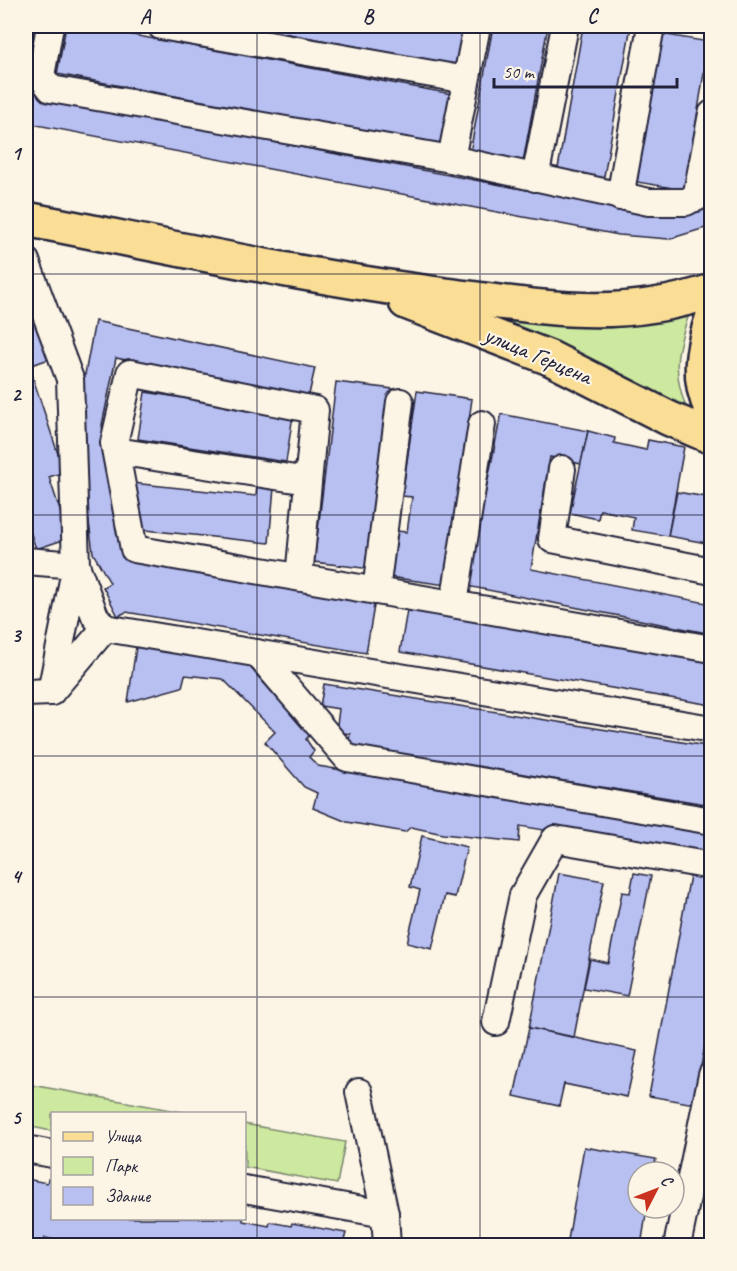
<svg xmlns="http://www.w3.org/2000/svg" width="737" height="1271" viewBox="0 0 737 1271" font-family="Caveat,sans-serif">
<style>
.green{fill:#cde89f;stroke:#78856d;stroke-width:1.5}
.building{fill:#b8bff1;stroke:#22223b;stroke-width:1.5}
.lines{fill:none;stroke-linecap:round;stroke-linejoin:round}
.minor-casing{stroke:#22223b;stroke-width:30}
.major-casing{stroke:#22223b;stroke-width:38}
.minor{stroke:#fcf5e5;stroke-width:26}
.major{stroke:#fbde96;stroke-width:33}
.grid{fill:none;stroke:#22223b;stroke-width:1.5;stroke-opacity:0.55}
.labels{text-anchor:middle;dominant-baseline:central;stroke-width:4.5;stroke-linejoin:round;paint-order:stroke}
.street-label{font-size:24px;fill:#22223b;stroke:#fcf5e5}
.neatline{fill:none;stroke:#22223b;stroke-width:2}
.grid-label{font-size:20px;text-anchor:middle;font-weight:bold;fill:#22223b}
</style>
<rect width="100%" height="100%" fill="#fcf5e5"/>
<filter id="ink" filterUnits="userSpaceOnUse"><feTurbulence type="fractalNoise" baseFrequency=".0167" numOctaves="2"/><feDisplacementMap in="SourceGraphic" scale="12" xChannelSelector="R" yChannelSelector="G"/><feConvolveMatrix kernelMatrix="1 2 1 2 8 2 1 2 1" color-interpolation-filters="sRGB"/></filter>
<g filter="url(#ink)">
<g class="green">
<path d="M 453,308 L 602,328 C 634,328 662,320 691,309 C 677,347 671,368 686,407 L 598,362 L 538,336 Z"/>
<polygon points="26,1084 188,1113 52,1114 52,1131 26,1126"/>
<polygon points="244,1124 345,1142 337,1184 245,1167"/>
</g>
<g class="building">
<polygon points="26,26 38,26 28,83 40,98 628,209 712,197 712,226 669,239 619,235 26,123"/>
<polygon points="66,26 84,26 452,94 443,146 57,74"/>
<polygon points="245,26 464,26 457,65"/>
<polygon points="493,26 548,26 523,162 470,153"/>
<polygon points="583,26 631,26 603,182 557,174"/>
<polygon points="661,34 709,42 685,190 637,182"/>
<polygon points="31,304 49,359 29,366 64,472 49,477 69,538 36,549 26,519 26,306"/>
<polygon points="95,321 315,368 308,399 116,358 102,425 122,557 375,600 366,653 126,612 118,616 103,587 110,583 93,553 76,422"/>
<polygon points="336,382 393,389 371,569 314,562"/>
<polygon points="417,391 472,399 446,585 389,577 396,531 407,532 412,497 402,496"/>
<polygon points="145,392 293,415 286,462 138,439"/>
<polygon points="501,414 588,431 581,464 550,457 531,569 712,604 712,634 467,586"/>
<polygon points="588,431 615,438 614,443 646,450 648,440 684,447 668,536 632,530 634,517 600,510 598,519 570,513"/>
<polygon points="132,483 256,496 257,485 274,488 269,543 136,529"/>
<polygon points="677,492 712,498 712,544 668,536"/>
<polygon points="407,610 712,659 712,705 400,652"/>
<polygon points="137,640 241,657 310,735 306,739 314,751 309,757 318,766 712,832 712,857 520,826 519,842 443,834 411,827 405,832 347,822 313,808 317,793 304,787 265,742 275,732 223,679 185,675 182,687 128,702"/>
<polygon points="324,684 712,747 712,805 348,746 350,734 336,732 339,709 320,706"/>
<polygon points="422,836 467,847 455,897 445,895 432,949 407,943 420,890 410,887"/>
<polygon points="691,870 712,874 712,1007 694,1104 649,1096"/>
<polygon points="559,873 604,881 574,1037 529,1028"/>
<polygon points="634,873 651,876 627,996 584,988 590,959 608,963 622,892 630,893"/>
<polygon points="529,1028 637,1051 627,1097 564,1084 559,1106 514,1096"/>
<polygon points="584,1147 656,1159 653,1172 638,1172 638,1208 647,1208 641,1246 567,1246"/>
<polygon points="26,1179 47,1183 48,1179 52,1180 52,1218 243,1218 243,1221 269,1226 270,1222 291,1226 292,1223 346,1233 343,1244 352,1246 70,1246 70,1243 45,1238 44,1243 26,1240"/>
<polygon points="712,1214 712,1246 706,1246"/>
</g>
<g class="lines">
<defs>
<g id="minor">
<polyline points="50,26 41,76 51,89 451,159 649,202 686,202 712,188"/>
<polyline points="161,26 466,80"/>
<polyline points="451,159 477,26"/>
<polyline points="535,178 565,26"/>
<polyline points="620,197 651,26"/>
<polyline points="696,198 712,114"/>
<polyline points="26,261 70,379 76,565 95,616 105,628 712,729"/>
<polyline points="116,451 308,481"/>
<polyline points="562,469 552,539 712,571"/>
<polyline points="26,561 76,565 51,692"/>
<polyline points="299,577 315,410 130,373 114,443 134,549 712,649"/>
<polyline points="376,591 400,402"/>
<polyline points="454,604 482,424"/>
<polyline points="257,653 347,758 712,821"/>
<polyline points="26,693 51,692 105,628"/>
<polyline points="496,1022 523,895 555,839 712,866"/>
<polyline points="359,1092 385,1214"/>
<polyline points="26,1149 52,1154"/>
<polyline points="244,1189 385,1214 387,1246"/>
<polyline points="677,1246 712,1075"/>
</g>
<g id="major">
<path d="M 26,219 C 166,246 305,277 446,295 C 543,307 616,323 712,291"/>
<polyline points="406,302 550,358 668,418 712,437"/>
<path d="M 712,319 C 701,351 697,380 712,411"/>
</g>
</defs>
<use href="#minor" class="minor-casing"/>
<use href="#major" class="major-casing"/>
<use href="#minor" class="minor"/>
<use href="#major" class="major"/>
</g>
</g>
<path class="grid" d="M 257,26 L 257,1246M 480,26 L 480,1246M 26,274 L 712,274M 26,515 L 712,515M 26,756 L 712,756M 26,997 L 712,997"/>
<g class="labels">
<g class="street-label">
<text transform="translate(538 355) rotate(23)">улица Герцена</text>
</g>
</g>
<rect width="737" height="1271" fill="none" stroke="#fcf5e5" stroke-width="66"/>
<rect x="51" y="1112" width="195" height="108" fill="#fcf5e5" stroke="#a5a1a1" stroke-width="1.5"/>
<rect x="63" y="1132" width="30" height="9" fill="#fbde96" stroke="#a5a1a1" stroke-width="1.5"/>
<text x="105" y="1142" font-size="18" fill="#22223b">Улица</text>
<rect x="63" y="1157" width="30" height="18" fill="#cde89f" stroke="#a5a1a1" stroke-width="1.5"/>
<text x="105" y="1172" font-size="18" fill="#22223b">Парк</text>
<rect x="63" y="1187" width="30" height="18" fill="#b8bff1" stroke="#a5a1a1" stroke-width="1.5"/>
<text x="105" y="1202" font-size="18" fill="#22223b">Здание</text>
<g transform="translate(656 1190) rotate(48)"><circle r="28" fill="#fcf5e5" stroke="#a5a1a1" stroke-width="1.5"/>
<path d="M0-4.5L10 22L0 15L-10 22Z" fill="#c8321e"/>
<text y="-9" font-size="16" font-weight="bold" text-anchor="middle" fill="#22223b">С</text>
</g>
<path d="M494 78v9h183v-9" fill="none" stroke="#22223b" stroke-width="3"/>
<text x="503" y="78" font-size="18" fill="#22223b" stroke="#fcf5e5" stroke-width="4.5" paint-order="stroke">50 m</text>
<rect x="33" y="33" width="671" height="1205" class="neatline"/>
<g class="grid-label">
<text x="145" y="23">A</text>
<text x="368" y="23">B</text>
<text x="592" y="23">C</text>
<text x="16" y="160">1</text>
<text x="16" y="401">2</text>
<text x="16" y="642">3</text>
<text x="16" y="883">4</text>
<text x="16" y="1124">5</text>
</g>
</svg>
